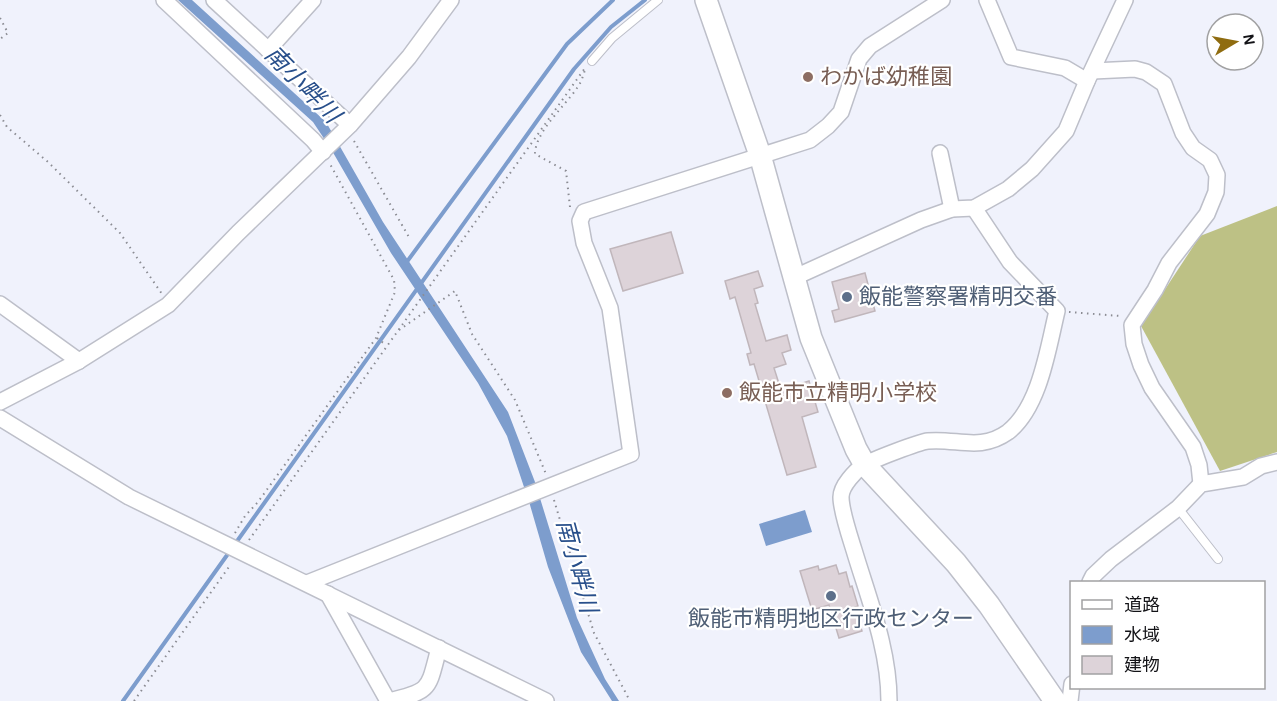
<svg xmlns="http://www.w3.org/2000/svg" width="1277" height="701" viewBox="0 0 1277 701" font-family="'Alegreya Sans','Noto Sans JP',sans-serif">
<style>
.forest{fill:#bdc185}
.water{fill:#7d9dcd}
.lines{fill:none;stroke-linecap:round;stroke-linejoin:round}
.stream{stroke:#7d9dcd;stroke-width:4}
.building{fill:#ddd3d9;stroke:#c0b6bb;stroke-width:1.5}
.lane-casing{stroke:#bdbfc9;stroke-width:10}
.street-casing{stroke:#bdbfc9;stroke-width:18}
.secondary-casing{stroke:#bdbfc9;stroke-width:24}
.path{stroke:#8b8c93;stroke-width:2;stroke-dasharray:1.5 4.5;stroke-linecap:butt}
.lane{stroke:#fff;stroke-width:8}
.street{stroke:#fff;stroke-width:15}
.secondary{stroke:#fff;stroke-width:21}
.education-dot{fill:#8d6e63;stroke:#fff;stroke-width:2}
.service-dot{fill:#5c6f8a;stroke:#fff;stroke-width:2}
.labels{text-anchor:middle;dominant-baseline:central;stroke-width:4.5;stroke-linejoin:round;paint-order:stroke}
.education-label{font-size:22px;fill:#785e54;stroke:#fff;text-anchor:start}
.service-label{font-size:22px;fill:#4e5e75;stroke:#fff;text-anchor:start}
.water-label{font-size:24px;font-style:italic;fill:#284f8b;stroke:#fff}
</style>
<rect width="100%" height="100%" fill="#f0f2fc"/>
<polygon class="forest" points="1277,206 1277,452 1220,471 1141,326 1200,236"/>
<g class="water">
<polygon points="178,0 192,0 326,122 383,222 508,412 535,482 577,618 605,679 619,701 612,701 581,652 548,567 530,505 507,436 478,383 391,253 331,149 313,122"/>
<polygon points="805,510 812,532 766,546 759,524"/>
</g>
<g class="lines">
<g class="stream">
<polyline points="406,263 567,44 613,0"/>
<polyline points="235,544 574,69 611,27 645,0"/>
<polyline points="123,701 230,551"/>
</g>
</g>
<g class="building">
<polygon points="671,232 683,273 623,291 610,249"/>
<polygon points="758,271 763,286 754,289 758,303 755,304 766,341 787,335 791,350 782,353 786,364 774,368 781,390 809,381 818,412 802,417 816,467 787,475 754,364 750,365 747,354 751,353 735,297 730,299 725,281"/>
<polygon points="865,273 875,311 835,322 832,311 839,309 832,282"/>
<polygon points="836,565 839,574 846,572 850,587 852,586 858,606 855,607 862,631 839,638 829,605 812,610 800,571 818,566 819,570"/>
</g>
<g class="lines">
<defs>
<g id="lane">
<polyline points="592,61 612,38 658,0"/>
<polyline points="1178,508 1218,559"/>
</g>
<g id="street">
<polyline points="164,0 313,140 323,152"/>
<polyline points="214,0 350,125"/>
<polyline points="987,0 1011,57 1065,68 1087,81"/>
<polyline points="268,50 313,0"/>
<polyline points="1093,71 1135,69 1146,72 1164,84 1183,133 1193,148 1210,160 1217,175 1216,192 1207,214 1169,263 1155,290 1132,325 1134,344 1141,365 1152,388 1193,447 1199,465 1201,484"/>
<polyline points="940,153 952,209"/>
<polyline points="793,278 921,220 952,209 974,208 1008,189 1032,169 1066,131 1087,81 1125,0"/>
<polyline points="0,304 79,361"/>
<polyline points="0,402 79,361 168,305 238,233 350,125 409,57 451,0"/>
<polyline points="0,418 129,497 546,701"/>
<polyline points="1090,582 1093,576 1111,559 1178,508 1201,484 1243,477 1261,466 1277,462"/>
<polyline points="307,583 631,454 610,308 584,243 580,221 584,212 810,140 828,126 841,112 859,59 870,46 942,0"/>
<polyline points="328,594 388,701"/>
<path d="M 389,701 C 432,691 428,689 439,648"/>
<path d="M 889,701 C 889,649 869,600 854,550 C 850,537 841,511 841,497 C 841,486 855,471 864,465 C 872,460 919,442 928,441 C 957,438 980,452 1008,432 C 1040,407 1048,348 1057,311 L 1010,262 L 974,208"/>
<polyline points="1070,701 1072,684"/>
</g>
<polyline id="secondary" points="706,0 760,155 811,338 856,449 865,465 956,563 989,605 1055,701"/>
</defs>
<use href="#lane" class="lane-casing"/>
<use href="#street" class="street-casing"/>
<use href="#secondary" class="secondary-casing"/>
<g class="path">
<polyline points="0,18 8,33 0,39"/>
<polyline points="0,115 7,127 48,162 120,233 162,294"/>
<polyline points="354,141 410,239"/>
<path d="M 570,207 L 566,171 L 535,154 C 535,132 565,106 577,88 C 581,83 583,76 585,70"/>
<polyline points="1069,312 1120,316"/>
<polyline points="399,330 455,291 472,334 515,400 546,474"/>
<polyline points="377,338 386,345"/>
<polyline points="554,500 594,633 630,701"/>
<polyline points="235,533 245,516 258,502 376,338 395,292 394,280 330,164"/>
<polyline points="249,540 585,68"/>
<polyline points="134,701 231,564"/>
</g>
<use href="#lane" class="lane"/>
<use href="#street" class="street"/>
<use href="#secondary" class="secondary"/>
</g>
<g class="education-dot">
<circle cx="808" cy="77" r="6"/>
<circle cx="727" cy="393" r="6"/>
</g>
<g class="service-dot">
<circle cx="847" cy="297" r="6"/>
<circle cx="831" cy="596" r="6"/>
</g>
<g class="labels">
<g class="education-label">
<text x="820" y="77">わかば幼稚園</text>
<text x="739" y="393">飯能市立精明小学校</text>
</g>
<g class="service-label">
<text x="859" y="297">飯能警察署精明交番</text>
<text x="831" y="619" text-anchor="middle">飯能市精明地区行政センター</text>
</g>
<g class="water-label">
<text transform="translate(302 85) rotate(46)">南小畔川</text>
<text transform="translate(576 566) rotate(75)">南小畔川</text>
</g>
</g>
<rect x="1070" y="581" width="195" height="108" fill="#ffffff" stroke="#a1a1a2" stroke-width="1.5"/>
<rect x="1082" y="600" width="30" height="9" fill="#ffffff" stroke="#a1a1a2" stroke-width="1.5"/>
<text x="1124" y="611" font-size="18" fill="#131317">道路</text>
<rect x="1082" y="626" width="30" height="18" fill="#7d9dcd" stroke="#a1a1a2" stroke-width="1.5"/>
<text x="1124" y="641" font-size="18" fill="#131317">水域</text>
<rect x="1082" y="656" width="30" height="18" fill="#ddd3d9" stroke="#a1a1a2" stroke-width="1.5"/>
<text x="1124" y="671" font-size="18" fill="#131317">建物</text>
<g transform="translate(1235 42) rotate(80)"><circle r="28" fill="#ffffff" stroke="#a1a1a2" stroke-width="1.5"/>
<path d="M0-4.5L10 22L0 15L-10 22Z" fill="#8f6c10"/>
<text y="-9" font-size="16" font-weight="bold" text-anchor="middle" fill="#131317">N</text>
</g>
</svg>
